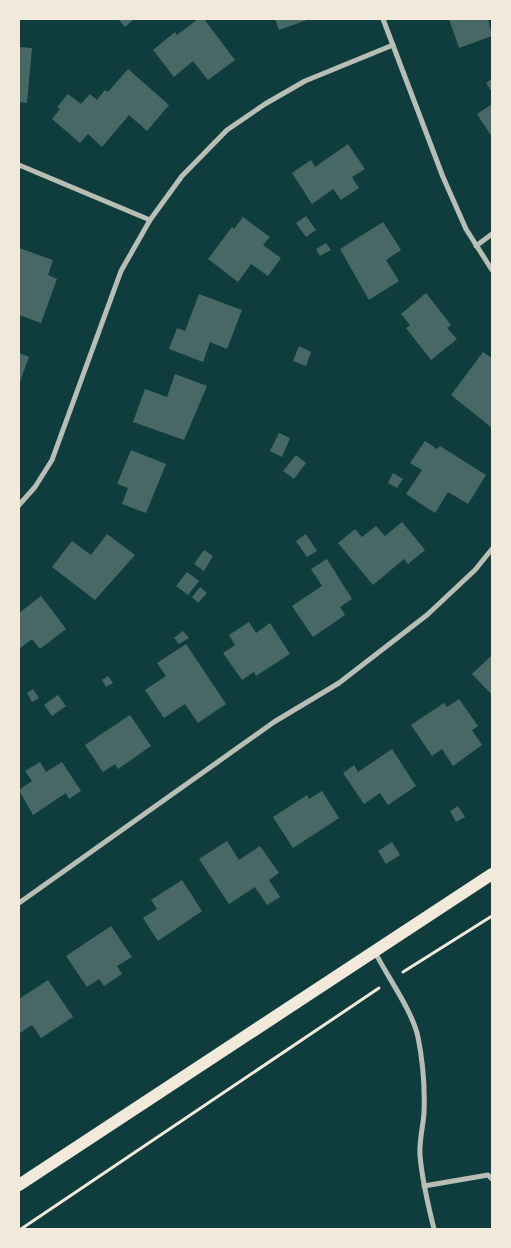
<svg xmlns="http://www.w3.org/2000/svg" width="511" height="1248" viewBox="0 0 511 1248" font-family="'Asap Condensed',sans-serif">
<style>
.building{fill:#486865}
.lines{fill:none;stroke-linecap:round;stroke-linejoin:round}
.path{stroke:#f1e9da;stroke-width:3}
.minor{stroke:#b8beb3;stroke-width:5}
.primary{stroke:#f1e9da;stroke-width:12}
</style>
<rect width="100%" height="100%" fill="#0f3d3e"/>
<g class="building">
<polygon points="118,19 134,19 125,27"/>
<polygon points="198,19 204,19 235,60 208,80 193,61 174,77 153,50 175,32 177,35"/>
<polygon points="275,19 306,19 307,20 279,30"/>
<polygon points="449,19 488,19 492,36 459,48"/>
<polygon points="19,47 32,48 27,103 19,102"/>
<polygon points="128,69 169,105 147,131 129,115 102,147 88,134 80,143 52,119 60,109 57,107 68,94 81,104 90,94 97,100 105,90 108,92"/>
<polygon points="492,79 492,92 486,83"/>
<polygon points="492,104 492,137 477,114"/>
<polygon points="348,144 365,169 352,177 359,188 341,200 333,189 312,204 292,173 311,160 315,167"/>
<polygon points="306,216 316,230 306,237 296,223"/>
<polygon points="243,217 270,237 263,245 281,258 268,276 251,264 238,282 208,259 232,227 234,229"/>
<polygon points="383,222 401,250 386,260 399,281 369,300 340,249"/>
<polygon points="326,243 331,250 320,256 316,249"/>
<polygon points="19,248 53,260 48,275 57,279 41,323 19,315"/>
<polygon points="426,293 451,325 447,328 457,339 431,360 406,328 410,325 401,314"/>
<polygon points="199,294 242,310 227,349 210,342 203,362 169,349 177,328 185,331"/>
<polygon points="299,346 311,352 306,366 293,361"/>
<polygon points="483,352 492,358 492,428 451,395"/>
<polygon points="19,353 29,357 19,384"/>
<polygon points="175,374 207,386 184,440 133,422 145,389 167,397"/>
<polygon points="279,433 290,438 282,457 270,451"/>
<polygon points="425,441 437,449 440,446 486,475 468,504 448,492 435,513 406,494 422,470 410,463"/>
<polygon points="131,450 166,464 146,513 122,504 128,488 117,484"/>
<polygon points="296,455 306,463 294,479 283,471"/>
<polygon points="393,473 403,479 397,488 388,483"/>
<polygon points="402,522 425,550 408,564 404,559 373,585 338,543 355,529 362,537 376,526 385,536"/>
<polygon points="107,534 135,555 95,600 52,567 72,541 91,555"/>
<polygon points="306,534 317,551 307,557 296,541"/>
<polygon points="204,550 213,556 204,571 194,564"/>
<polygon points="327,559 352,599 340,607 345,615 313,637 292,606 322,586 311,569"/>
<polygon points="187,572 199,581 188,595 176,586"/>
<polygon points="200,587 207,593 198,603 192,597"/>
<polygon points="41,596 66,629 40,649 32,639 19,649 19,613"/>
<polygon points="249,622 256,633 270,623 290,654 256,676 254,672 242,680 223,653 235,645 229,635"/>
<polygon points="183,631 189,638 179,644 174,638"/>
<polygon points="186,644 226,704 198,723 185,704 164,718 145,690 166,676 157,663"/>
<polygon points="492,655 492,695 472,674"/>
<polygon points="108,676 113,683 106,687 102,680"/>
<polygon points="33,689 39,698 32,702 27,693"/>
<polygon points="58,695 66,706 52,716 44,705"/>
<polygon points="459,699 478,726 472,730 482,745 453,766 442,749 432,756 411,725 444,703 447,707"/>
<polygon points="130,715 151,746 118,769 115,764 103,772 85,745"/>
<polygon points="392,749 416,786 388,805 380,793 364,804 343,773 354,765 358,772"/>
<polygon points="40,762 46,772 62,762 81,791 69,799 66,793 33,815 19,790 32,781 25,771"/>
<polygon points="322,791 339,818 293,848 273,817 307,795 309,799"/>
<polygon points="458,806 465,817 456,822 450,811"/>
<polygon points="227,841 239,860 260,846 279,873 269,880 280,897 267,905 255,887 229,904 199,859"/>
<polygon points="392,842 400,855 386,864 378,851"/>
<polygon points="182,880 202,911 158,941 143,918 157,909 151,900"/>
<polygon points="111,926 132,957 117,966 122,974 104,986 99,979 87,987 66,956"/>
<polygon points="48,980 73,1017 41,1038 32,1025 20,1033 19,999"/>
</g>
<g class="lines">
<g class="path">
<polyline points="403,972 492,916"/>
<polyline points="21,1229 379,988"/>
</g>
<g class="minor">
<polyline points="383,19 443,177 466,229 492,270"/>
<polyline points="19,165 150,220"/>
<polyline points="476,246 492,234"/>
<polyline points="19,505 35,487 52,460 121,271 150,220 182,176 227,130 265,104 305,81 393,45"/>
<polyline points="19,903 274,722 339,683 427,615 475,570 492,549"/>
<path d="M 375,952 C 388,978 412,1010 418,1037 C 423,1062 425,1088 424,1113 C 423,1127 419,1141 420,1155 C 422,1180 428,1205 434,1229"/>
<polyline points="424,1186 488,1175 492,1179"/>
</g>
<polyline class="primary" points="19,1185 492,874"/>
</g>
<rect width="511" height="1248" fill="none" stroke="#f1e9da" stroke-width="40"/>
</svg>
